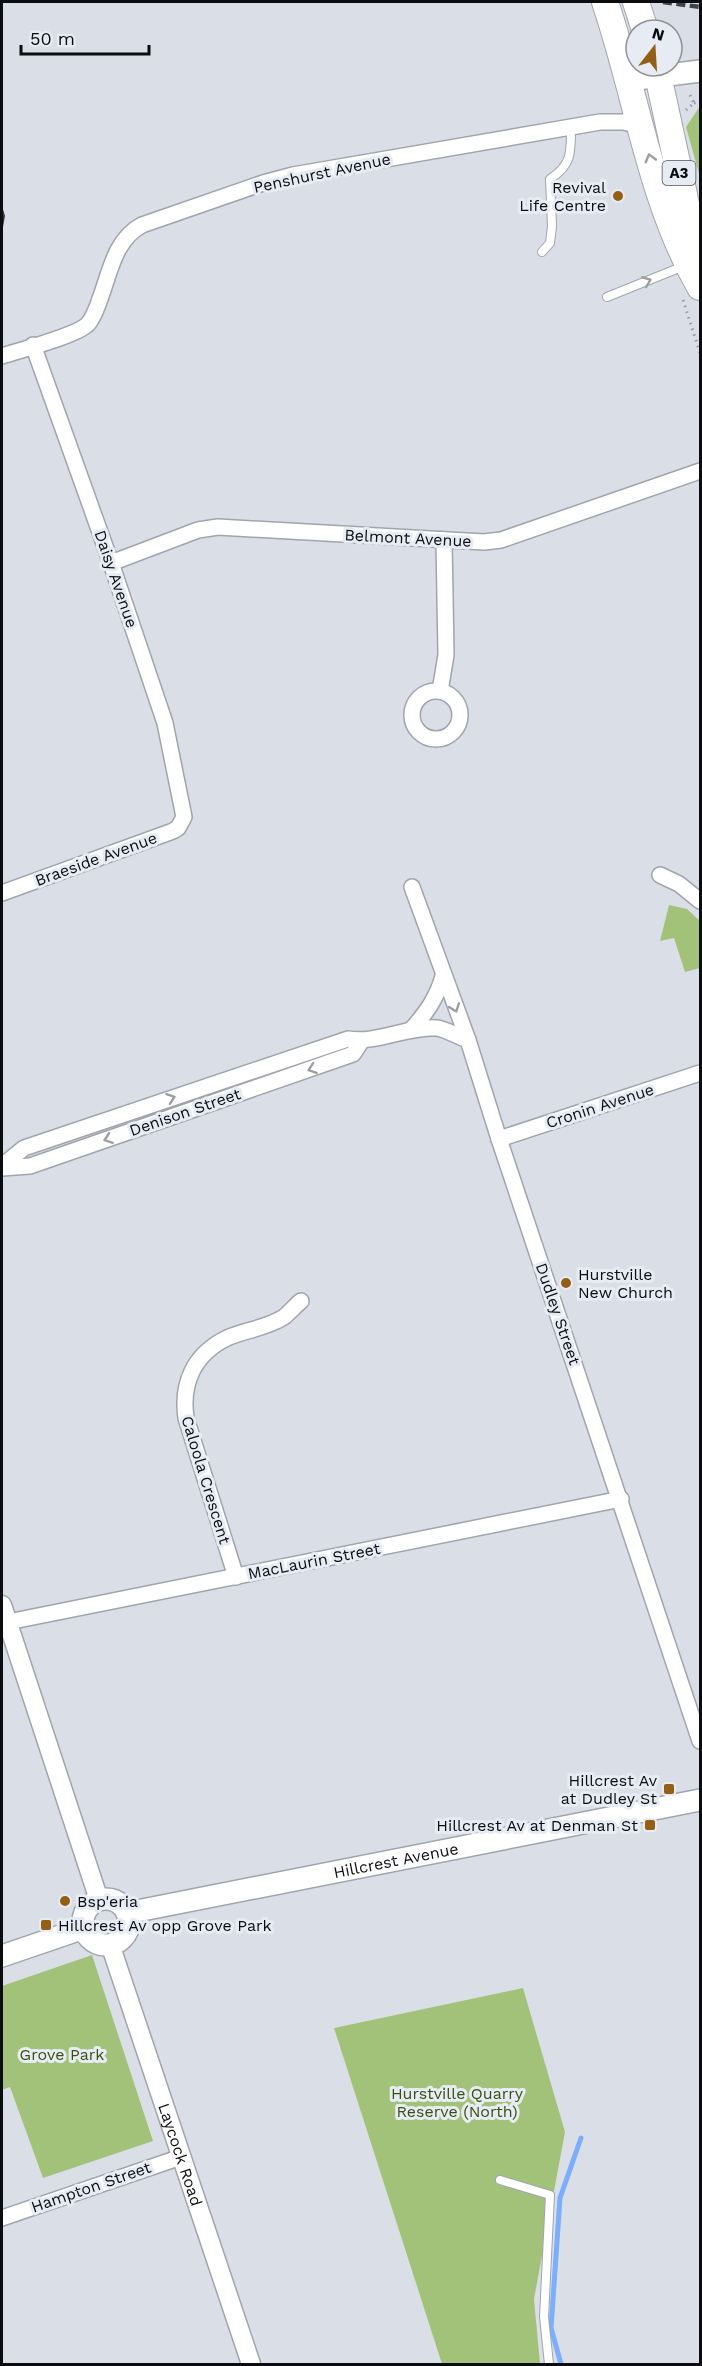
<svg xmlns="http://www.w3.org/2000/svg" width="702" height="2366" viewBox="0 0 702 2366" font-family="'Work Sans',sans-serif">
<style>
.green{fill:#a3c279}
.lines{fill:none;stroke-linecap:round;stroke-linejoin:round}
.stream{stroke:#7baefc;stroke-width:5}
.building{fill:#3e3533}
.service-casing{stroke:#a0a4ad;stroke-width:10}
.minor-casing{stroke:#a0a4ad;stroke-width:18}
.tertiary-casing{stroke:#a0a4ad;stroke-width:21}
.secondary-casing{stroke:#a0a4ad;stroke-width:24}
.trunk-casing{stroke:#a0a4ad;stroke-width:28}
.path{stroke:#979ba2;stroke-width:3;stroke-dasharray:1.5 4.5;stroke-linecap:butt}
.service{stroke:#fff;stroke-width:8}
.minor{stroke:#fff;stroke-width:15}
.tertiary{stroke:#fff;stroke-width:18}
.secondary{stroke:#fff;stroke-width:21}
.trunk{stroke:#fff;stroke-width:26}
.rail{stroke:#404246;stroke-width:4.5;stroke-dasharray:9 4.5;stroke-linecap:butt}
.oneway{stroke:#9d9e9f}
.poi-dot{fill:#935f14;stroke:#e7ecf4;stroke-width:2}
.labels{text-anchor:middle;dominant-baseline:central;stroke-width:6;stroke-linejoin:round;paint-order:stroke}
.shield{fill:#e7ecf4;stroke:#4d4f54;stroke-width:1.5}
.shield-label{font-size:15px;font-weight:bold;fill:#0b0c0f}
.street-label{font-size:16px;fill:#0b0c0f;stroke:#e7ecf4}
.poi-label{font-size:16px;fill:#0b0c0f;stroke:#e7ecf4;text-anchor:end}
.park-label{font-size:16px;fill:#384f0e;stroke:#e7ecf4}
</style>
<rect width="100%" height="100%" fill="#dadfe7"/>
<g class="green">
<polygon points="700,106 700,177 686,127"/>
<polygon points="669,905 687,909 700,921 700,968 685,972 674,938 660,941"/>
<polygon points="92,1955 153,2141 43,2178 10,2087 2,2090 2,1986"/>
<polygon points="523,1988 565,2132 534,2299 540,2364 442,2364 334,2028"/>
</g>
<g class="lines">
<polyline class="stream" points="561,2364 551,2328 560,2198 581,2138"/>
</g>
<polygon class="building" points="2,206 5,216 3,227 2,227"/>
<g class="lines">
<defs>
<g id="service">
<path d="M 542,252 L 550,243 L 552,226 L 550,179 C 572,165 571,152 571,127"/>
<polyline points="607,297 684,266"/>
<polyline points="500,2180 550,2195 544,2317 549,2364"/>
</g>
<g id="minor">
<path d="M 2,356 C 20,350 76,336 88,324 C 94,317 97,307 100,299 C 110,272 115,239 142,225 L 263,183 L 293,175 L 600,122 L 624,122 L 642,127"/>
<polyline points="111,563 198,530 218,527 484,542 501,540 700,471"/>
<circle cx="436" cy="715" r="24"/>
<polyline points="440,691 446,655 444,540"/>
<polyline points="660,875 679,884 700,901"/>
<polyline points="412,887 468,1040 499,1139 700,1741"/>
<polyline points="2,893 173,831 178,828 184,817 165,723 111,563 33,345"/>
<path d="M 411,1030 C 426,1013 437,998 443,976"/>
<polyline points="499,1139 700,1073"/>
<path d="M 2,1166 L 24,1148 L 348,1039 C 377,1044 406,1026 437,1028 C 446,1029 458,1037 468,1040"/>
<polyline points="2,1168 30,1166 353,1054 361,1042"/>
<path d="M 236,1577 L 186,1418 C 181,1383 194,1354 227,1338 C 245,1330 267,1328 284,1317 C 290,1312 295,1306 301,1301"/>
<polyline points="8,1622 621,1499"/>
<polyline points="2,2218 181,2157"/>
</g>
<g id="tertiary">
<polyline points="2,1605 99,1900"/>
<path id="s1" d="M 110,1944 L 251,2364"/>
</g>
<g id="secondary">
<polyline points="629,80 700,71"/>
<circle cx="106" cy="1922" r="23"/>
<path id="s2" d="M 127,1913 L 700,1800"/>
<polyline points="2,1956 84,1928"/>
</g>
<g id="trunk">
<path d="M 605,2 C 637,96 650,200 700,287"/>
<polyline points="636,2 645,30"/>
<polyline points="656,66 698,259"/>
</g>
</defs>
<use href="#service" class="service-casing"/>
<use href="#minor" class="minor-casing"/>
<use href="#tertiary" class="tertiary-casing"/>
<use href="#secondary" class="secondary-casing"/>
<use href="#trunk" class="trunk-casing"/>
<g class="path">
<polyline points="672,48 676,53"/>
<polyline points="694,103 700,101"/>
<polyline points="686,110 694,103 689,93"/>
<polyline points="683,300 700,353"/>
</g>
<use href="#service" class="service"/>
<use href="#minor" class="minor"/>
<use href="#tertiary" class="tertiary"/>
<use href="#secondary" class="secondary"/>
<use href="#trunk" class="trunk"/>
<polyline class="rail" points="663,2 700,7"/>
</g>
<defs><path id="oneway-chevron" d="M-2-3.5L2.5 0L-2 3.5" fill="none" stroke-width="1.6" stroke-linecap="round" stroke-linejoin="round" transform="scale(1.5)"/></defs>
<g class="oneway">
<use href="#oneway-chevron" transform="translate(650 158) rotate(-105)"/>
<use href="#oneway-chevron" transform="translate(647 281) rotate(-22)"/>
<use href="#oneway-chevron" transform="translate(455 1008) rotate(69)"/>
<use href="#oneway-chevron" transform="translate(312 1069) rotate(161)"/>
<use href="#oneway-chevron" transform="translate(171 1098) rotate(-19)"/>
<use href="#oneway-chevron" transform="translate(108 1139) rotate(161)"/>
</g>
<g class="poi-dot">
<circle cx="618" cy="196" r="6"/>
<circle cx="566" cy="1283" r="6"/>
<rect x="663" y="1783" width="12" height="12" rx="3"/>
<rect x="644" y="1819" width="12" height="12" rx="3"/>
<circle cx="65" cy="1901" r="6"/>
<rect x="40" y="1919" width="12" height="12" rx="3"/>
</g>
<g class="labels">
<rect class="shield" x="662.5" y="161" width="33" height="24" rx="4.5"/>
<g class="shield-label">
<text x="679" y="173">A3</text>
</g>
<g class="street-label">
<text transform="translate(322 173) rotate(-12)">Penshurst Avenue</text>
<text transform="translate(408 538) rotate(3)">Belmont Avenue</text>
<text transform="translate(116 579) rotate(71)">Daisy Avenue</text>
<text transform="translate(96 859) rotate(-20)">Braeside Avenue</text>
<text transform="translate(600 1106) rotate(-18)">Cronin Avenue</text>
<text transform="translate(185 1112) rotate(-19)">Denison Street</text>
<text transform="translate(558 1314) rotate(71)">Dudley Street</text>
<text transform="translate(206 1480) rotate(73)">Caloola Crescent</text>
<text transform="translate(314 1561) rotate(-11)">MacLaurin Street</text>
<text stroke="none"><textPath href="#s2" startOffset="274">Hillcrest Avenue</textPath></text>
<text stroke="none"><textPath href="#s1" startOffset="222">Laycock Road</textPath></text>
<text transform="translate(91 2187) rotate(-19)">Hampton Street</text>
</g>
<g class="poi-label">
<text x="606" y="187">Revival<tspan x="606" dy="18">Life Centre</tspan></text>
<text x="578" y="1274" text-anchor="start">Hurstville<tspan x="578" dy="18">New Church</tspan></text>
<text x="657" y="1780">Hillcrest Av<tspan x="657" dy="18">at Dudley St</tspan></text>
<text x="638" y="1825">Hillcrest Av at Denman St</text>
<text x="77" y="1901" text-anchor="start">Bsp'eria</text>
<text x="58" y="1925" text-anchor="start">Hillcrest Av opp Grove Park</text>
</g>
<g class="park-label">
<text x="62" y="2054">Grove Park</text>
<text x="457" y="2093">Hurstville Quarry<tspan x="457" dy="18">Reserve (North)</tspan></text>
</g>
</g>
<rect width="702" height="2366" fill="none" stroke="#0b0c0f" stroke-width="6"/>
<g transform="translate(654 48) rotate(17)"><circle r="28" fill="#e7ecf4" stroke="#8f9298" stroke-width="1.5"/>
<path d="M0-4.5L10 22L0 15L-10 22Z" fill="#935f14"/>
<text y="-9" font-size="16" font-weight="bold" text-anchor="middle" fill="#0b0c0f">N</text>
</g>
<path d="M21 45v9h128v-9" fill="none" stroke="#0b0c0f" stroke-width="3"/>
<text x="30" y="45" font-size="18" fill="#0b0c0f" stroke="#e7ecf4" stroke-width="4.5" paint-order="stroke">50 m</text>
</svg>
